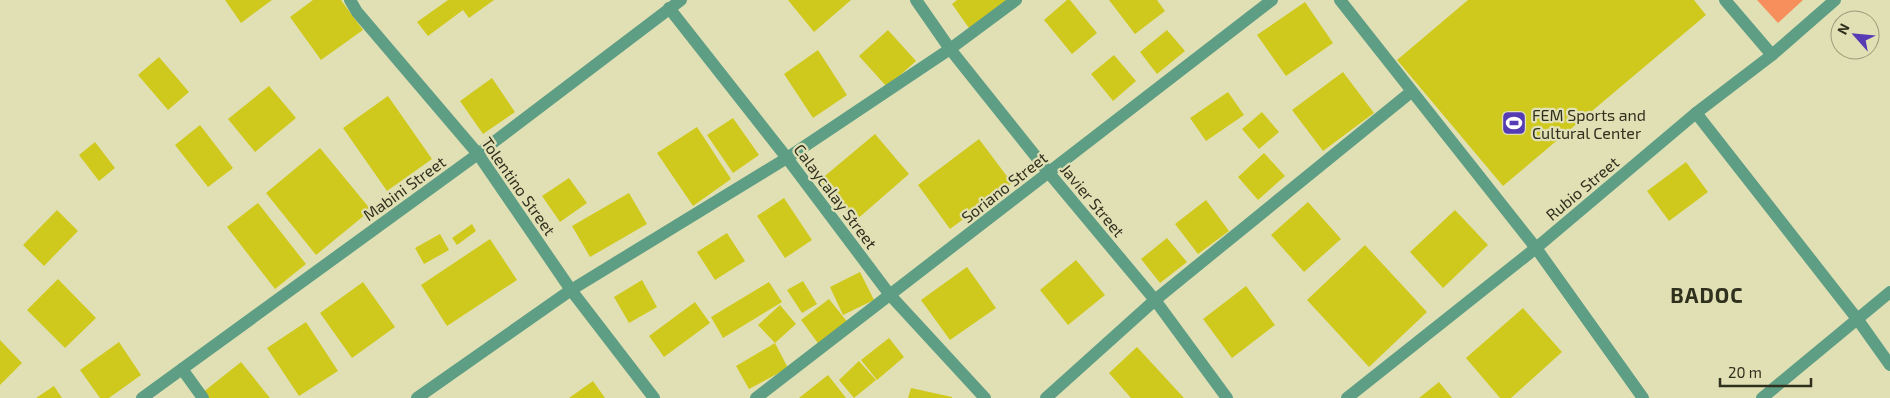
<svg xmlns="http://www.w3.org/2000/svg" width="1890" height="398" viewBox="0 0 1890 398" font-family="'Exo 2',sans-serif">
<style>
.green{fill:#f68f5b}
.building{fill:#d0c91d}
.lines{fill:none;stroke-linecap:round;stroke-linejoin:round}
.street{stroke:#5e9e84;stroke-width:12}
.labels{text-anchor:middle;dominant-baseline:central;stroke-width:4.5;stroke-linejoin:round;paint-order:stroke}
.poi-label{font-size:16px;fill:#30301f;stroke:#e1e0b5;text-anchor:start}
.street-label{font-size:16px;fill:#30301f;stroke:#e1e0b5}
.district-label{font-size:21px;font-weight:bold;letter-spacing:1px;fill:#30301f;stroke:#e1e0b5}
</style>
<rect width="100%" height="100%" fill="#e1e0b5"/>
<polygon class="green" points="1757,0 1803,0 1778,23"/>
<g class="building">
<polygon points="225,0 272,0 241,23"/>
<polygon points="313,0 341,0 363,30 321,60 290,17"/>
<polygon points="448,0 494,0 469,18 463,10 428,36 417,22"/>
<polygon points="788,0 851,0 814,32"/>
<polygon points="957,0 1007,0 969,28 952,4"/>
<polygon points="1067,0 1070,0 1097,33 1072,54 1044,20"/>
<polygon points="1109,0 1157,0 1165,11 1135,34"/>
<polygon points="1468,0 1694,0 1706,15 1503,186 1397,60"/>
<polygon points="1305,2 1333,43 1286,76 1257,35"/>
<polygon points="888,30 916,61 887,87 859,56"/>
<polygon points="1167,30 1185,51 1157,74 1140,52"/>
<polygon points="818,50 847,95 813,118 784,74"/>
<polygon points="1114,55 1136,81 1113,101 1091,74"/>
<polygon points="159,57 189,92 168,110 138,75"/>
<polygon points="1343,72 1374,113 1323,151 1292,110"/>
<polygon points="492,78 515,112 483,134 460,101"/>
<polygon points="269,86 296,118 255,152 228,119"/>
<polygon points="1228,92 1244,115 1206,141 1190,118"/>
<polygon points="388,96 432,159 387,191 343,128"/>
<polygon points="1262,112 1279,132 1259,149 1242,129"/>
<polygon points="733,118 759,155 733,173 707,135"/>
<polygon points="200,125 233,168 208,187 175,145"/>
<polygon points="697,127 731,179 693,206 657,153"/>
<polygon points="875,134 909,174 855,221 820,180"/>
<polygon points="979,139 1012,183 950,229 918,185"/>
<polygon points="95,142 115,168 99,181 79,155"/>
<polygon points="320,148 371,210 316,255 266,193"/>
<polygon points="1264,153 1285,176 1258,200 1238,177"/>
<polygon points="1686,162 1708,192 1669,221 1647,191"/>
<polygon points="569,178 587,203 560,222 542,196"/>
<polygon points="629,193 647,224 590,257 572,226"/>
<polygon points="784,198 812,240 785,258 757,216"/>
<polygon points="1206,200 1229,231 1198,254 1175,224"/>
<polygon points="1308,202 1341,239 1304,272 1271,235"/>
<polygon points="258,203 306,264 275,289 227,227"/>
<polygon points="57,210 78,231 44,266 23,245"/>
<polygon points="1455,210 1488,245 1443,288 1410,252"/>
<polygon points="472,224 476,231 457,245 452,238"/>
<polygon points="727,233 745,261 715,280 697,252"/>
<polygon points="440,234 449,250 424,264 415,248"/>
<polygon points="1167,238 1187,262 1160,283 1141,259"/>
<polygon points="490,239 517,280 447,326 421,285"/>
<polygon points="1365,245 1427,312 1369,367 1307,300"/>
<polygon points="1076,260 1105,295 1068,325 1040,290"/>
<polygon points="967,267 996,308 950,340 921,300"/>
<polygon points="860,272 874,300 843,315 830,287"/>
<polygon points="58,279 96,318 65,348 27,310"/>
<polygon points="642,280 657,307 629,323 614,297"/>
<polygon points="803,281 817,304 802,313 787,290"/>
<polygon points="363,282 395,327 352,358 320,313"/>
<polygon points="769,282 782,302 723,338 711,317"/>
<polygon points="1246,286 1275,325 1232,358 1203,319"/>
<polygon points="829,299 849,324 820,346 801,320"/>
<polygon points="695,302 710,323 664,357 649,336"/>
<polygon points="780,305 796,324 775,343 788,368 749,389 736,366 775,343 758,325"/>
<polygon points="1523,308 1562,352 1511,398 1500,398 1466,358"/>
<polygon points="306,322 338,371 299,396 267,348"/>
<polygon points="889,338 904,357 877,380 861,360"/>
<polygon points="0,340 22,363 0,385"/>
<polygon points="119,342 141,375 109,398 100,398 80,370"/>
<polygon points="1137,347 1184,398 1131,398 1109,373"/>
<polygon points="859,361 876,380 854,398 839,380"/>
<polygon points="241,362 270,398 206,398 202,393"/>
<polygon points="828,375 846,398 799,398"/>
<polygon points="593,381 605,398 569,398"/>
<polygon points="1439,382 1452,398 1419,398"/>
<polygon points="54,386 62,398 36,398"/>
<polygon points="911,388 952,397 952,398 908,398"/>
</g>
<g class="lines">
<g class="street">
<polyline points="350,0 357,12 478,154 571,290 654,398"/>
<polyline points="916,0 950,49 1049,173 1155,300 1227,398"/>
<polyline points="1340,0 1536,248 1643,398"/>
<polyline points="1725,0 1772,55"/>
<polyline points="669,8 787,158 890,295 985,398"/>
<polyline points="1696,113 1858,320 1890,365"/>
<polyline points="182,369 203,398"/>
<polyline points="142,398 478,154 681,0"/>
<polyline points="417,398 571,290 787,158 950,49 1016,0"/>
<polyline points="756,398 1272,0"/>
<polyline points="1046,398 1155,300 1411,92"/>
<polyline points="1347,398 1536,248 1696,113 1772,55 1835,0"/>
<polyline points="1762,398 1890,292"/>
</g>
</g>
<defs>
<symbol id="stadium-square" viewBox="-11 -11 22 22"><rect x="-9" y="-9" width="18" height="18" rx="4" fill="#563cb4" stroke="#e1e0b5"/><path d="M0-5a6.5 5 0 1 0 0 10a6.5 5 0 1 0 0-10ZM-3.5-1.8h7v3.6h-7Z" fill="#fff"/></symbol>
</defs>
<g fill-rule="evenodd">
<use href="#stadium-square" x="1500" y="109" width="28" height="28"/>
</g>
<g class="labels">
<g class="poi-label">
<text x="1532" y="114">FEM Sports and<tspan x="1532" dy="18">Cultural Center</tspan></text>
</g>
<g class="street-label">
<text transform="translate(519 186) rotate(55)">Tolentino Street</text>
<text transform="translate(1004 187) rotate(-38)">Soriano Street</text>
<text transform="translate(404 188) rotate(-36)">Mabini Street</text>
<text transform="translate(1582 188) rotate(-40)">Rubio Street</text>
<text transform="translate(836 196) rotate(53)">Calaycalay Street</text>
<text transform="translate(1093 200) rotate(50)">Javier Street</text>
</g>
<g class="district-label">
<text x="1707" y="294">BADOC</text>
</g>
</g>
<g transform="translate(1855 35) rotate(297)"><circle r="24" fill="#e1e0b5" stroke="#9a9a79"/>
<path d="M0-4L9 19L0 12L-9 19Z" fill="#563cb4"/>
<text y="-8" font-size="14" font-weight="bold" text-anchor="middle" fill="#30301f">N</text>
</g>
<path d="M1720 378v8h91v-8" fill="none" stroke="#30301f" stroke-width="2.5"/>
<text x="1728" y="378" font-size="15" fill="#30301f" stroke="#e1e0b5" stroke-width="4" paint-order="stroke">20 m</text>
</svg>
